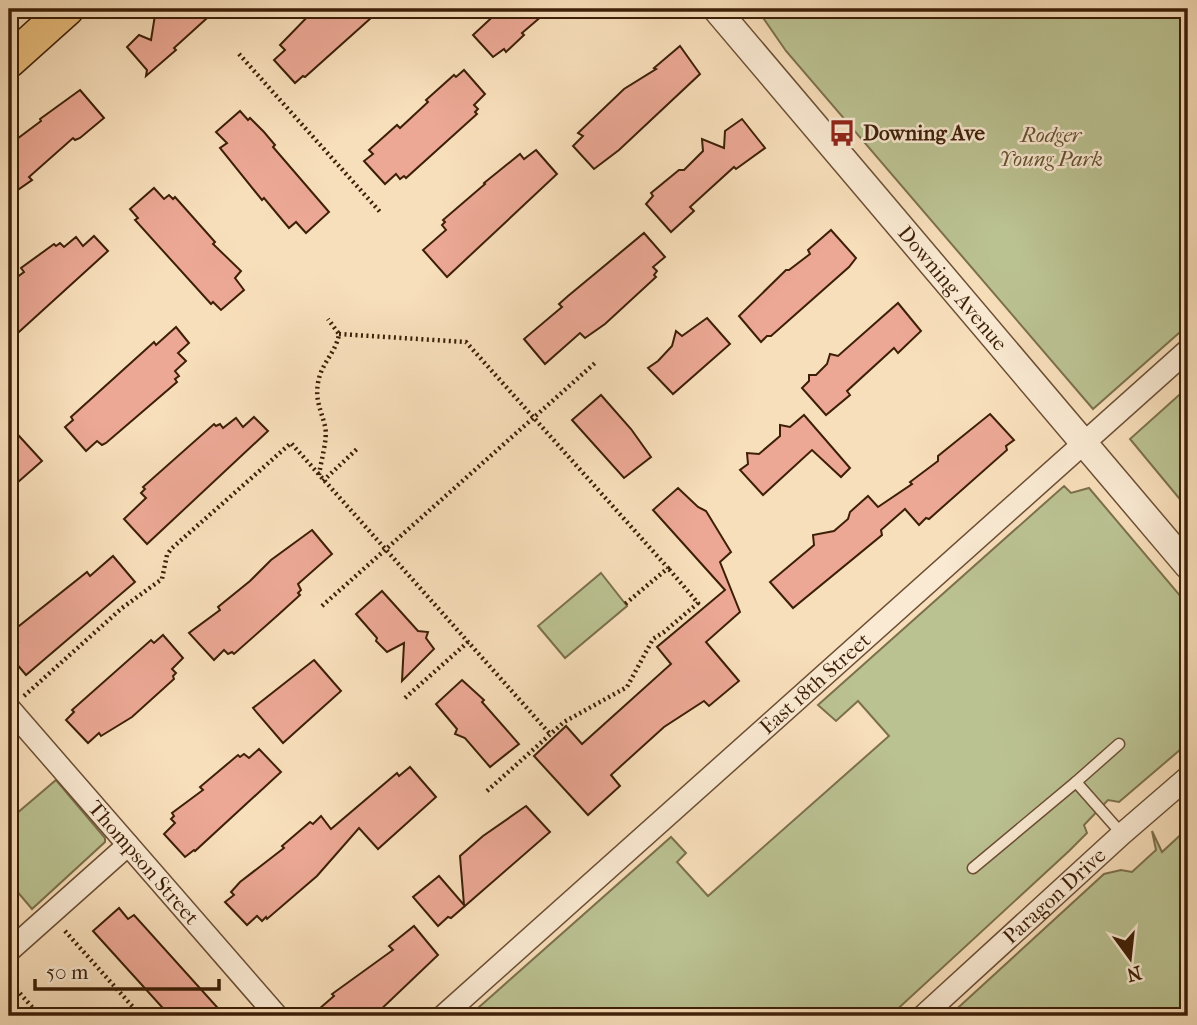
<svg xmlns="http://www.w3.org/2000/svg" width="1197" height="1025" viewBox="0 0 1197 1025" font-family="'IM FELL French Canon',serif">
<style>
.green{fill:#bbc292;stroke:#7c704c;stroke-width:2}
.building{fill:#eca895;stroke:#3d1f07;stroke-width:2}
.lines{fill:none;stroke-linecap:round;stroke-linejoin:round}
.service-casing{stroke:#6c4f34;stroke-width:13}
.minor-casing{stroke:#6c4f34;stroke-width:24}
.tertiary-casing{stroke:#6c4f34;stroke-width:29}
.primary-casing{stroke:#3d1f07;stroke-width:36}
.path{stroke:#3d1f07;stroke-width:4.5;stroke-dasharray:2 3.5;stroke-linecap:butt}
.service{stroke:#faead3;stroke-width:10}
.minor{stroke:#faead3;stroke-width:21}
.tertiary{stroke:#faead3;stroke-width:26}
.primary{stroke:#ecc07e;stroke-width:33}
.labels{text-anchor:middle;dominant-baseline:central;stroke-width:5;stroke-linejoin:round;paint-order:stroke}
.poi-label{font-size:21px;font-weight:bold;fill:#3d1f07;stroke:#faead3;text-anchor:start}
.park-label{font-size:21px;font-style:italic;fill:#635031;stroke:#faead3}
.street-label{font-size:21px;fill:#3d1f07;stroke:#faead3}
</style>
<rect width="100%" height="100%" fill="#f8dfbb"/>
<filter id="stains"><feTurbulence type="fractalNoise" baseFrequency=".00286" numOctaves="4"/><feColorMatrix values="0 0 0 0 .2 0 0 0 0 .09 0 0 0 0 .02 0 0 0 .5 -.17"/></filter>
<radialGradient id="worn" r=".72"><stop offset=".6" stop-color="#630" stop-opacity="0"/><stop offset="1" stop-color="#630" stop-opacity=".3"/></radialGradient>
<g class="green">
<polygon points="757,9 1188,9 1188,325 1093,409 786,51"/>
<polygon points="1188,387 1188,509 1130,439"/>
<polygon points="1064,486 1071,493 1089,488 1188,605 1188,743 1119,802 1108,800 1084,825 1087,833 1069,851 890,1016 469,1016 671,837 686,853 677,862 708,896 889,736 858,701 836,721 818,705"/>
<polygon points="601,573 627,606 565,658 538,626"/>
<polygon points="56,780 105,838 105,842 32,909 9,882 9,820"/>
<polygon points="1188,828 1188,1016 949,1016 1104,874 1121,870 1132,872 1156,850 1152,831 1162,852"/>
</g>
<g class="building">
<polygon points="163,9 217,9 174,48 176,50 146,76 147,70 127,47 139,35 151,40 155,15"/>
<polygon points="315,9 381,9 305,77 303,76 295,83 274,60 285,50 280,45"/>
<polygon points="501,9 550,9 522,33 524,35 506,52 504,49 493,57 473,35"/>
<polygon points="680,46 700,74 619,150 594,169 573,146 583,136 578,133 624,89 656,69 654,68"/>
<polygon points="464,70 485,94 474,105 478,109 475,112 477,114 406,178 404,176 400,179 396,174 385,184 364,161 373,154 369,150 397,125 400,128 428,102 426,100 454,75 456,77"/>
<polygon points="80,90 104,118 80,138 75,140 73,138 29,177 32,180 9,196 9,145 41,121 40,119"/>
<polygon points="240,111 248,120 250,118 264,132 275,145 273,147 329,212 306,233 296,222 289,228 264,198 262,200 220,148 227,143 216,132"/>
<polygon points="742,119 765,148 736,169 734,167 690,207 694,211 671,232 646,204 653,196 651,193 679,170 684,170 703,151 702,139 724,148 725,131"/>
<polygon points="536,150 557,174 447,277 423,250 446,230 442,225 445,222 443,220 485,184 484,183 520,154 524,159"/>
<polygon points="154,188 164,199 169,195 173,199 175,197 215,242 213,244 241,271 235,278 244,290 221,310 213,302 211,304 135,220 138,218 130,209"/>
<polygon points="831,230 856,258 849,267 771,336 767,336 761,342 739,316 786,270 789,270 810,254 808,250"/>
<polygon points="644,233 665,257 653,267 657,271 654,275 656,277 605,324 585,338 580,333 545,364 524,339 562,307 559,304 568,296"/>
<polygon points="94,236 108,251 9,341 9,283 24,272 21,268 54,244 56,246 60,243 64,247 76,237 83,246"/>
<polygon points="898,303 921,331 898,353 894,348 847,391 850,395 826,415 802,388 809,381 809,375 816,375 827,364 830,354 838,356"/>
<polygon points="707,318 730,344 673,394 648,368 658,361 672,346 676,331 682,336"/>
<polygon points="176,327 189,343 178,353 186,361 175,371 179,376 175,379 177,382 106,443 102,445 97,441 86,451 65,427 73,420 71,417 154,342 156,345"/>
<polygon points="601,395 631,429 651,457 624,478 572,420"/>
<polygon points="990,414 1014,440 1006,446 1007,450 929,519 926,518 919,525 905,509 881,530 882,535 793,608 770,582 814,545 813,535 834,531 848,519 850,512 868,496 878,507 912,484 910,482 938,461 938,456"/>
<polygon points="804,415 850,468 841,477 812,450 763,495 740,470 748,464 747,453 759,454 780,436 780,425 790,427"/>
<polygon points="254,417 268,431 147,544 124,519 146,498 141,493 145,489 143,487 214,424 216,426 220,424 223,428 236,418 243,427"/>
<polygon points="9,425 42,461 9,490"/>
<polygon points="678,488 698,507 706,511 731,552 720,562 740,612 706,642 739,681 709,706 704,701 664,727 611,775 620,786 588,815 534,756 566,726 582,744 671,664 657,647 725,590 653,510"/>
<polygon points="312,530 332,554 298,584 301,590 298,593 300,595 278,615 234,654 232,652 228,654 224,650 214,660 189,633 220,610 218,607 250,581 271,560"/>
<polygon points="113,556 135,582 26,675 9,655 9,649 18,642 13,636 16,633 14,630 87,572 90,576"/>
<polygon points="382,591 418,631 428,632 426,638 434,649 402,681 404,643 387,652 376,641 377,638 356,614"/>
<polygon points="163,635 183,658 172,669 176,673 173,676 174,679 132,717 101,736 99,733 88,743 66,720 74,712 72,710 151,640 154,643"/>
<polygon points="314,660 341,691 283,743 253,708"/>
<polygon points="462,680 484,700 482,702 519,744 490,767 465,738 455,734 457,729 436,704"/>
<polygon points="259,749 281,772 195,851 194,850 185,857 164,834 175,823 171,819 174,816 172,813 203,790 200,787 238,755 240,757 244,754 249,758"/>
<polygon points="410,767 436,797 378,849 359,828 317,876 267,919 266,917 262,921 257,916 247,925 225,902 234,895 231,892 240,882 284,848 282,846 310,822 313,824 321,816 331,829 397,773 399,776"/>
<polygon points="526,806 550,832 451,918 448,917 438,926 413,897 439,876 464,905 460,856 483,836"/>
<polygon points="119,908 128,919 134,915 225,1016 170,1016 93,931"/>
<polygon points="414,926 438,955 374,1016 311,1016 334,996 332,994 393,950 389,946"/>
</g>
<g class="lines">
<defs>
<g id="service">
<polyline points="1076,782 1119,744"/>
<polyline points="973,868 1076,782 1122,834"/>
</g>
<g id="minor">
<path id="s1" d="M 9,708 L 277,1016"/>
<polyline points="9,951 128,845"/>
<path id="s2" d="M 443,1016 L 1188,350"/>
<path id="s3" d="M 923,1016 L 1122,834 L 1188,777"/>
</g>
<g id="tertiary">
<path id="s4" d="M 716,9 L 1188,566"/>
</g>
<polyline id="primary" points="9,61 67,9"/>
</defs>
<use href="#service" class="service-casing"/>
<use href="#minor" class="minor-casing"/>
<use href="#tertiary" class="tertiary-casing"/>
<use href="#primary" class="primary-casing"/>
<g class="path">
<polyline points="239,54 381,213"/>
<polyline points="339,334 466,342 668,568 625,604"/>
<path d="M 319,475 C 321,460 328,439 325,426 C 321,410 315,400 318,383 C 321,363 336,353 339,334 L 328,319"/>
<polyline points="323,481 358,448"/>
<polyline points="322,606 595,363"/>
<polyline points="24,696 122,608 162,579 167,555 171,549 291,443 550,734"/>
<polyline points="405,698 468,642"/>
<polyline points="487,791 564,722 627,687 653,639 664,632 698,603 668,568"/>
<polyline points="65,931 141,1016"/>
<polyline points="9,981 40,1016"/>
</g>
<use href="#service" class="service"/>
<use href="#minor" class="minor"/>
<use href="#tertiary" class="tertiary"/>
<use href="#primary" class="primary"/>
</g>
<defs>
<symbol id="bus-bare" viewBox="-9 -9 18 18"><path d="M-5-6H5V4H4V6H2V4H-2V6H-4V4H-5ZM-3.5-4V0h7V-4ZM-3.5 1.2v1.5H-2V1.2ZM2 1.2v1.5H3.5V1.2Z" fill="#8f2418" stroke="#faead3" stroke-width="2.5" paint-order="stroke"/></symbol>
</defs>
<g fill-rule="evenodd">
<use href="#bus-bare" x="823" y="114" width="38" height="38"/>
</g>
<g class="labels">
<g class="poi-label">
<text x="863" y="133">Downing Ave</text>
</g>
<g class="park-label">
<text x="1051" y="135">Rodger<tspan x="1051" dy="24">Young Park</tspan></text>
</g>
<g class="street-label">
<text stroke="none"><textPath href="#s4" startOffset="366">Downing Avenue</textPath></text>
<text stroke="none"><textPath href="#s2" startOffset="499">East 18th Street</textPath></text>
<text stroke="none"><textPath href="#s1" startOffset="205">Thompson Street</textPath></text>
<text stroke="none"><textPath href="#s3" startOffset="178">Paragon Drive</textPath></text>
</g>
</g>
<rect width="1197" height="1025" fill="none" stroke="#f8dfbb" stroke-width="35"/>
<rect x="10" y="10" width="1176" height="1004" fill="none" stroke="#3d1f07" stroke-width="3.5"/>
<rect x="18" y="18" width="1162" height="990" fill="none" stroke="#3d1f07" stroke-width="2"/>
<g transform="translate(1130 958) rotate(165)" stroke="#faead3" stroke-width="5" paint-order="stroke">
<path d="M0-5L12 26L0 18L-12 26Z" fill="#3d1f07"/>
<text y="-10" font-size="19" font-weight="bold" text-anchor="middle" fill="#3d1f07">N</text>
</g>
<path d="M35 979v10h184v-10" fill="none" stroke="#3d1f07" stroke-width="3.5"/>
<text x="46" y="979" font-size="21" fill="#3d1f07" stroke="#faead3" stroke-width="5" paint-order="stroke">50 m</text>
<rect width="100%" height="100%" filter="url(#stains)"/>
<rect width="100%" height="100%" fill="url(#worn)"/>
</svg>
